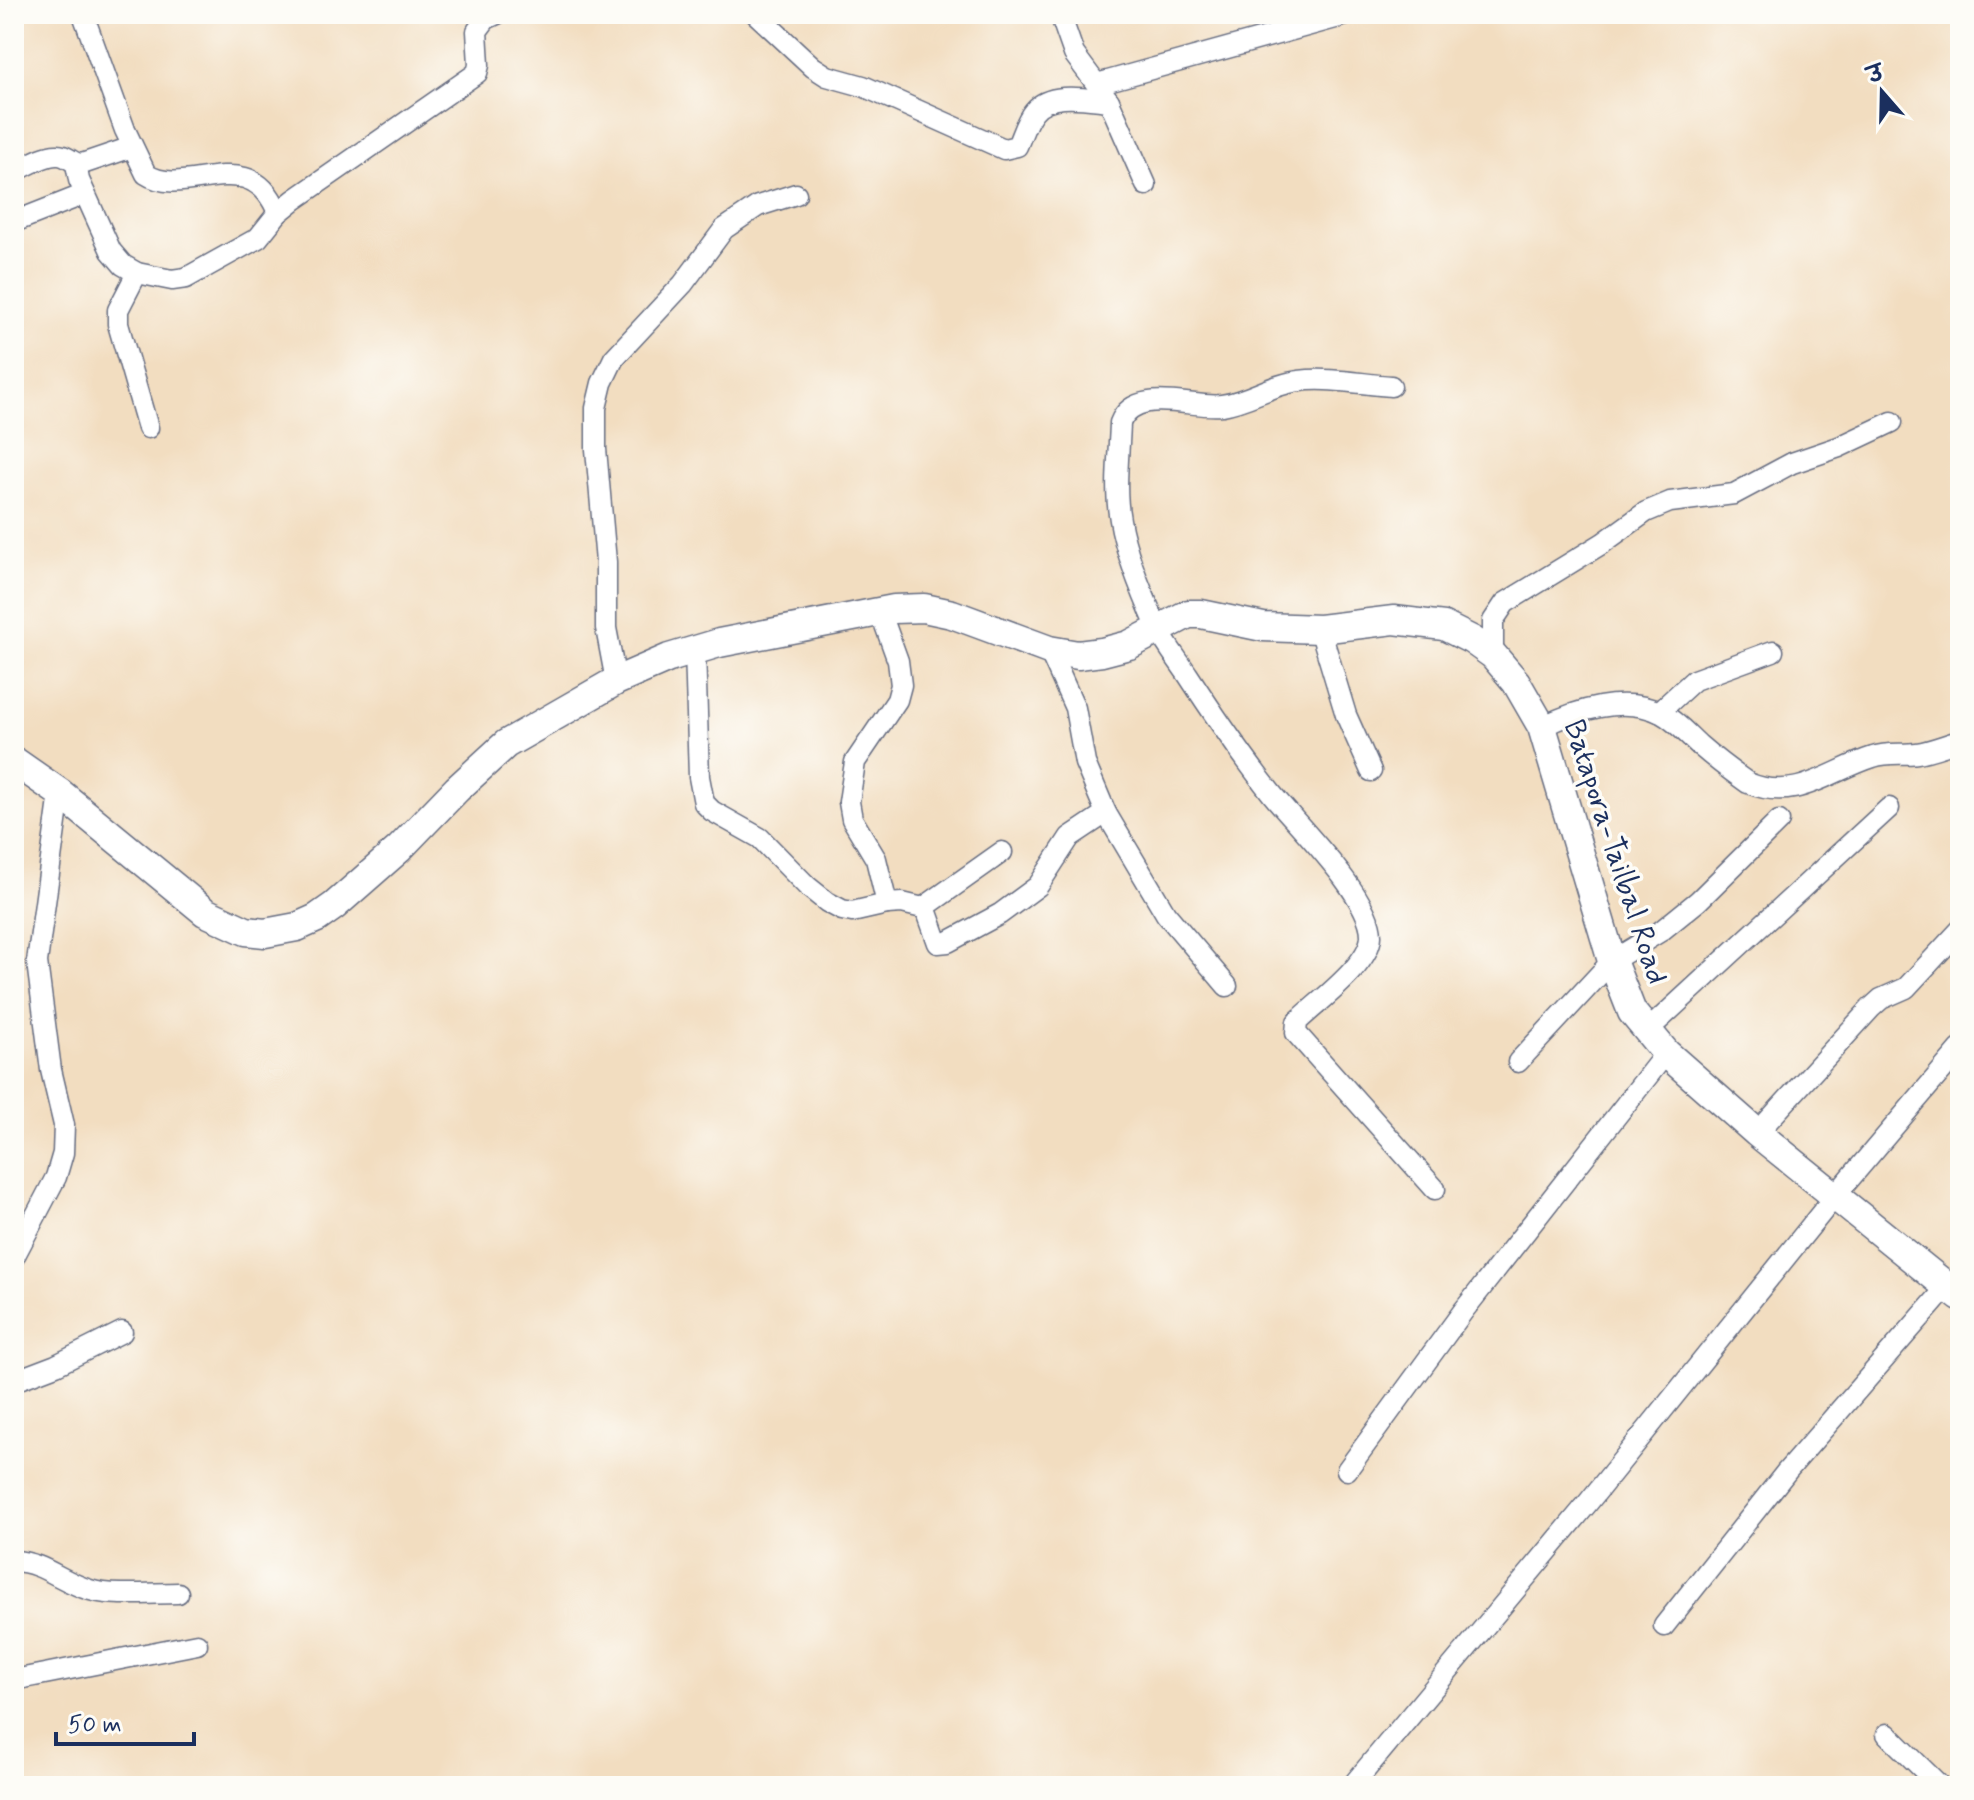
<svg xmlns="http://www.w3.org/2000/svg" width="1974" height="1800" viewBox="0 0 1974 1800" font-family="Mynerve,'Playpen Sans Deva',sans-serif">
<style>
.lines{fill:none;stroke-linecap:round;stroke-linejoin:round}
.minor-casing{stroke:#666c80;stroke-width:23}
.secondary-casing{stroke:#666c80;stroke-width:31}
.minor{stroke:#fff;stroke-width:20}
.secondary{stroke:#fff;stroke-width:28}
.labels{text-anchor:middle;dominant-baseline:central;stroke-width:7;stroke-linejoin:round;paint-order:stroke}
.street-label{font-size:30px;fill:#1b2f5e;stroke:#fdfcf7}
</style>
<rect width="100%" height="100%" fill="#fdfcf7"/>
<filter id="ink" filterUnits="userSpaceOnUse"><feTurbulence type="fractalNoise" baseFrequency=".0125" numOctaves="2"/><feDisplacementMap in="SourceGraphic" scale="16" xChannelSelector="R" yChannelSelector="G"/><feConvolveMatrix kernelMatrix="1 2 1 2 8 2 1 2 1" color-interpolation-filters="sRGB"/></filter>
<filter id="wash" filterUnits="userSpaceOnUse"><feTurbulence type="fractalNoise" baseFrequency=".006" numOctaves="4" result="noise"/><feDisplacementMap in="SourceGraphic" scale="32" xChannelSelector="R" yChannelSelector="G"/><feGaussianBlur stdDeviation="1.8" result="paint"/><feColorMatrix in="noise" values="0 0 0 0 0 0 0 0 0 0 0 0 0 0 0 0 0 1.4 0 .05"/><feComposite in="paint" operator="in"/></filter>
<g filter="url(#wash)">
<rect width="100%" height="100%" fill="#f2ddc0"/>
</g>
<g filter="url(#ink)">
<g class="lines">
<defs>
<g id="minor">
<path d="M 83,14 L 125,130 L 146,174 C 186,201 250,141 278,213"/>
<path d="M 756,14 L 813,67 L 827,76 L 863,86 L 1004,149 L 1017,146 C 1022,135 1026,120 1034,111 C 1050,91 1087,99 1109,101"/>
<polyline points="1060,14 1074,54 1109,101 1146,185"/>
<polyline points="1097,84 1350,14"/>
<polyline points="76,164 79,180 111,251 123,265 137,273 172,280 186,278 258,238 278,213 294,200 477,73 479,65 477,31 486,19 497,14"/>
<path d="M 14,172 C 26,166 45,154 58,155 C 68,155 72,164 82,164 L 132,147"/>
<polyline points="14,222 85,194"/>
<polyline points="137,273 118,310 118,324 148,428"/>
<path d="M 1391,386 C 1362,384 1328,377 1299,381 C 1272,384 1249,401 1222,405 C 1193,409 1134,385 1120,423 C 1119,455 1114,489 1120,520 C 1125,551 1145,600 1158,629 C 1166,645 1178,660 1188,675 C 1214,715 1242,756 1272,794 C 1296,824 1372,897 1371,936 C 1370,965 1316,1003 1297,1022 L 1296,1033 L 1435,1189"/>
<polyline points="880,611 898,661 901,685 897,700 855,762 849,802 852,819 876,859 887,904"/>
<polyline points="1320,629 1346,715 1371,771"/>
<polyline points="695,650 699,777 704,803 712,811 760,838 807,886 827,902 842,910 852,912 887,904 902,903 923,908 927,912 938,943 948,942 1000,914 1038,886 1070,837 1106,813"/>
<polyline points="1049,650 1075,708 1085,763 1106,813 1166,914 1227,986"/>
<polyline points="1493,655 1493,621 1505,603 1603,543 1646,512 1670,502 1734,494 1792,463 1839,447 1892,422"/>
<polyline points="616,681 606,628 606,562 596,449 596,408 602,383 614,358 683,284 724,229 758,206 796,194"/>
<polyline points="1659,712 1694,680 1773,651"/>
<path d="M 1542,727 C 1576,710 1624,695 1661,713 C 1676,721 1687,734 1699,745 C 1715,759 1731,771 1748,783 C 1796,803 1829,771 1873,757 C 1887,752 1902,755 1917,753 C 1931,751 1945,745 1959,741"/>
<polyline points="923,908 1002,852"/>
<polyline points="1647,1031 1889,808"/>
<polyline points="1518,1062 1612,961 1661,931 1698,901 1779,821"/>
<polyline points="1757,1133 1871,1008 1881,999 1906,988 1960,930"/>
<polyline points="14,1257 56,1177 63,1153 64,1125 51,1070 37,962 60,793"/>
<polyline points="14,1381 56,1365 122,1332"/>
<polyline points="1347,1470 1464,1310 1666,1053"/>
<path d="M 14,1561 C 43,1562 62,1582 90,1590 C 113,1597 152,1593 178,1593"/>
<polyline points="1664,1626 1787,1471 1947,1287"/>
<polyline points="14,1680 197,1644"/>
<polyline points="1887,1734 1940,1786"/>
<polyline points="1352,1786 1587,1504 1835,1196 1960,1049"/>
</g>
<polyline id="secondary" points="14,761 60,793 205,912 246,931 265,933 297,927 317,918 334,906 399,849 457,789 506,744 616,681 669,658 719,643 894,609 924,608 952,614 1049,650 1078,655 1102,652 1129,645 1188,614 1201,614 1263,627 1320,629 1394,620 1444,626 1472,640 1493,655 1516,682 1542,727 1612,961 1632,1012 1666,1053 1757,1133 1960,1297"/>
</defs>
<use href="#minor" class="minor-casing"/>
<use href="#secondary" class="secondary-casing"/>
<use href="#minor" class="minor"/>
<use href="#secondary" class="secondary"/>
</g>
</g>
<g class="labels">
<g class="street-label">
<text transform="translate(1615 852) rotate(72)">Batapora-Tailbal Road</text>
</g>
</g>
<rect width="1974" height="1800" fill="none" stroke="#fdfcf7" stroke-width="48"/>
<g transform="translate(1882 92) rotate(340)" stroke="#fdfcf7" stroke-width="6" paint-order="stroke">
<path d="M0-6L14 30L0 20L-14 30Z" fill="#1b2f5e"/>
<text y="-12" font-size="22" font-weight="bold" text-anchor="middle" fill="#1b2f5e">उ</text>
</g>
<path d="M56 1732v12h138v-12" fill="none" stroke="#1b2f5e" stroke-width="4"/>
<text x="68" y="1732" font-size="24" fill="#1b2f5e" stroke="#fdfcf7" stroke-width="6" paint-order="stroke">50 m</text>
</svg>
